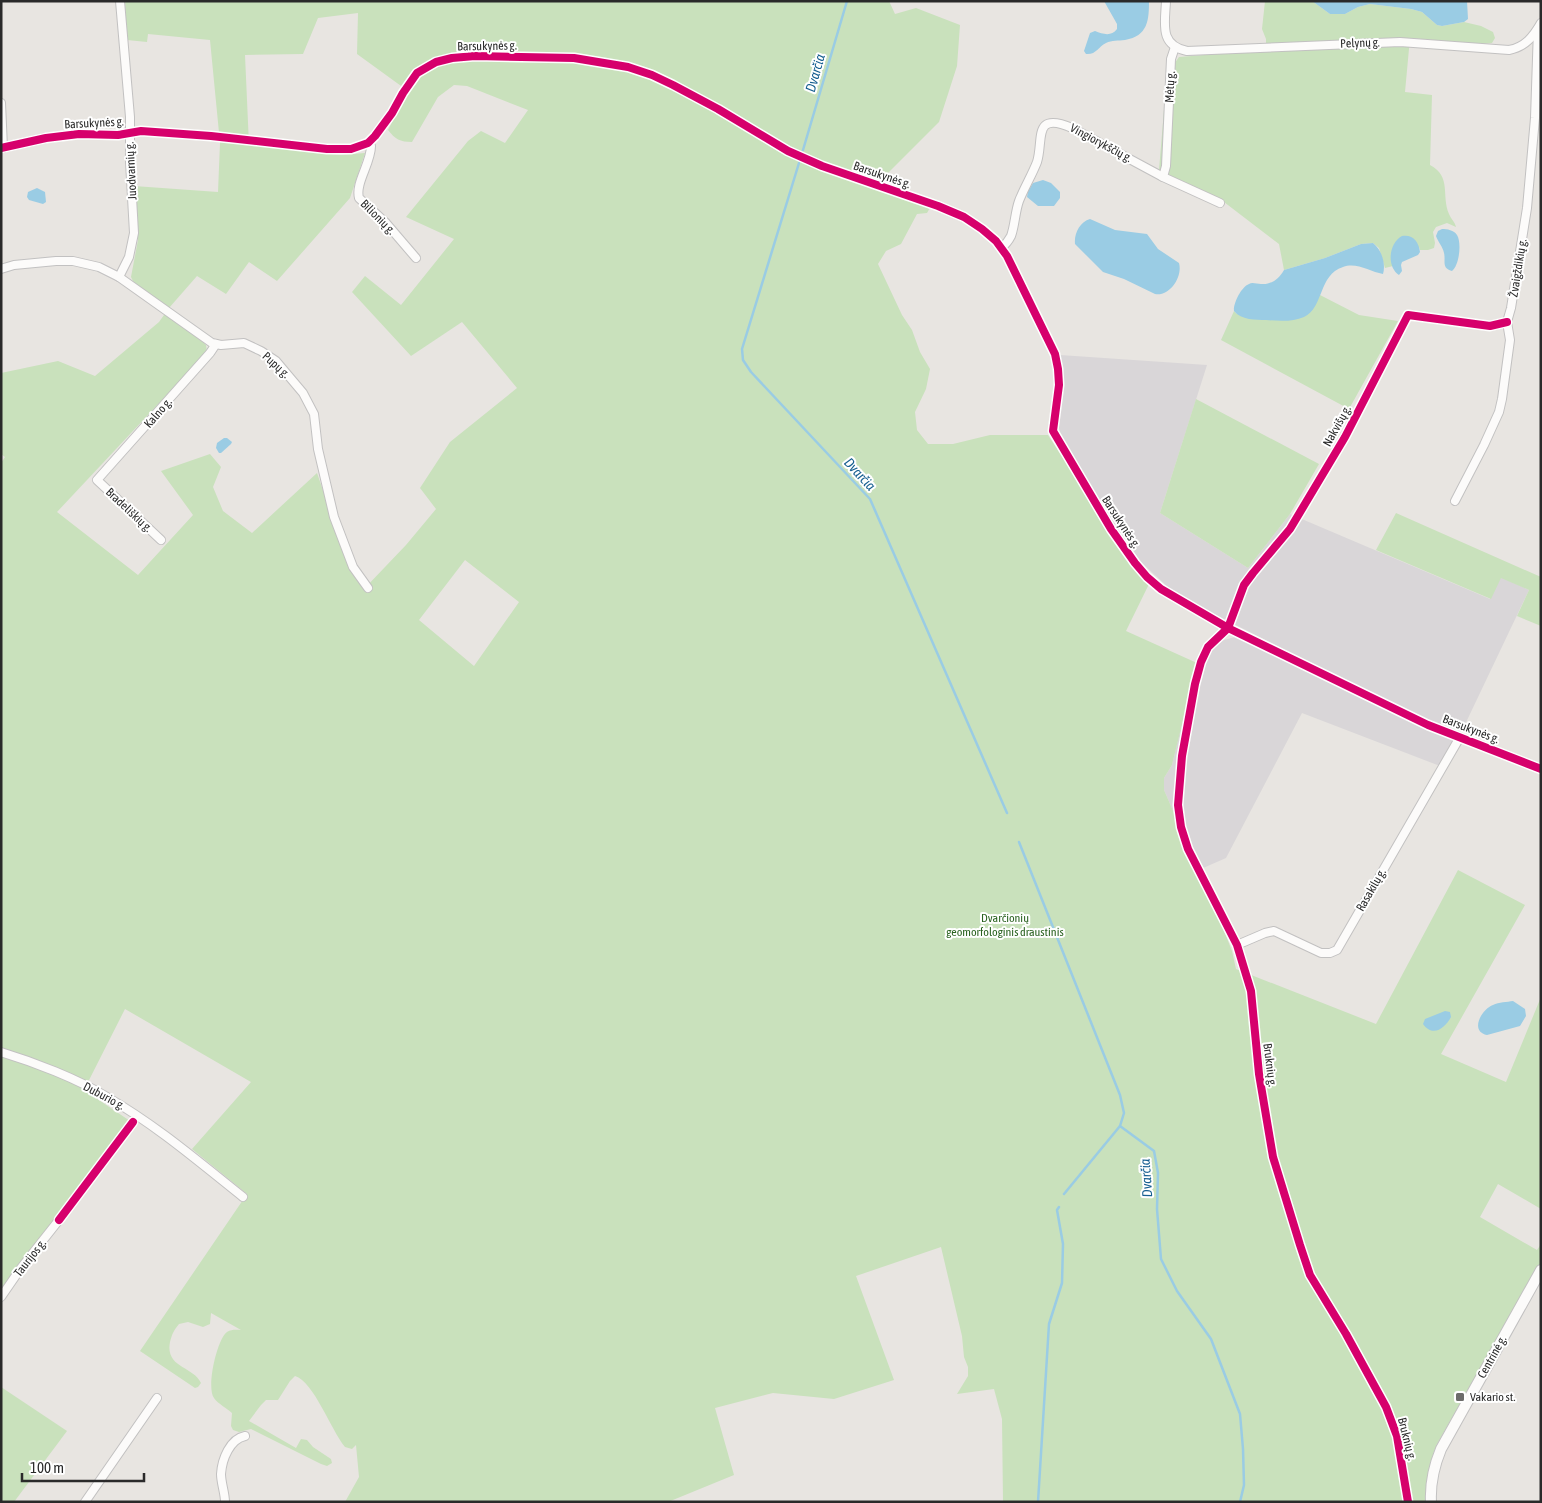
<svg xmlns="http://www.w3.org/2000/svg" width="1542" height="1503" viewBox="0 0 1542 1503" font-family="'Asap Condensed',sans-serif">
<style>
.industrial{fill:#d9d6d8}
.green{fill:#c9e1bc;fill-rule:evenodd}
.water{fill:#9acce4}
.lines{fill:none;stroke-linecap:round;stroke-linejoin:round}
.stream{stroke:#9acce4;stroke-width:2.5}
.minor-casing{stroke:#c2c1c1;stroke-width:10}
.secondary-casing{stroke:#c2c1c1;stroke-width:12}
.minor{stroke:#fcfbfa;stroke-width:8}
.secondary{stroke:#fcfbfa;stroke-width:10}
.cycleway-casing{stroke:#fff;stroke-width:11}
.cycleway{stroke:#d6006c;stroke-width:8}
.poi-dot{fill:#6c6b6a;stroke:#fff;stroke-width:2}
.labels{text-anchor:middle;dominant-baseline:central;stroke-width:4;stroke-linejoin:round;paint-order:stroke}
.street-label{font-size:12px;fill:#2a2a2a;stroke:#fff}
.park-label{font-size:12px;fill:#2a6220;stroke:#fff}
.poi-label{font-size:12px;fill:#2a2a2a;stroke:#fff;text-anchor:start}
.water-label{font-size:14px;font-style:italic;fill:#186091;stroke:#fff}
</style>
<rect width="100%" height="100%" fill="#e8e5e1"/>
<g class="industrial">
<polygon points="1060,355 1207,365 1160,513 1248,568 1290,514 1490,599 1501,577 1529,590 1460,735 1361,688 1186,600 1168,587 1142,563 1104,512 1067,450 1061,436 1057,420 1062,377"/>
<polygon points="1235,637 1328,680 1455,741 1440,766 1302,713 1226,858 1194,872 1183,847 1174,813 1164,790 1164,778 1172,765 1190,689 1207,656 1216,646 1224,640"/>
</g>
<g class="green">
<path d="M 125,1 L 889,1 L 895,14 L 916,8 L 960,25 L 957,66 L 939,122 L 879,182 L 879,190 L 931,206 L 927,213 L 917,214 L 901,244 L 886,251 L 878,264 L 902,315 L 912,330 L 920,352 L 930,369 L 926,389 L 915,412 L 917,430 L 928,444 L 953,444 L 990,435 L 1048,435 L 1135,570 L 1149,584 L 1126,631 L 1197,663 L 1172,765 L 1164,778 L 1164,790 L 1174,813 L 1183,847 L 1221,923 L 1232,951 L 1236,969 L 1376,1024 L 1458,870 L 1525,905 L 1441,1054 L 1506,1082 L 1541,997 L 1541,1209 L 1498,1184 L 1480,1217 L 1537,1250 L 1541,1244 L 1541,1262 L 1437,1444 C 1429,1463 1425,1481 1427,1502 L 1003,1502 L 1002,1419 L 994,1389 L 957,1394 L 968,1376 L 968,1367 L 964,1357 L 962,1336 L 941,1247 L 856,1276 L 894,1380 L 834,1399 L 773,1393 L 715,1408 L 734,1475 L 668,1502 L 345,1502 L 359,1477 L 356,1445 L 352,1449 L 345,1447 C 331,1430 314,1382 295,1376 L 290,1381 L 278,1400 L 266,1400 L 261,1405 L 249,1421 L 296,1448 L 301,1439 L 307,1440 L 313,1447 L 331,1459 L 332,1463 L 327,1466 L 321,1464 L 251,1429 L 239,1432 L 233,1430 L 231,1426 L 232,1413 C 227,1408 218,1404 214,1398 C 206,1388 217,1339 227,1332 C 232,1329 237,1330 241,1330 L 211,1313 L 210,1324 L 203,1327 L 188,1322 L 179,1324 C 174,1330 172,1334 170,1342 C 165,1368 193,1366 201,1383 L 198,1387 L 195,1388 L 140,1351 L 247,1194 L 192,1149 L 251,1082 L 125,1009 L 84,1090 L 136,1125 L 1,1302 L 1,463 L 5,457 L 1,454 L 1,373 L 58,361 L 95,376 L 159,322 L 169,308 L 135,285 L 131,277 L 138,240 L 134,186 L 218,192 L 220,143 L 210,40 L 148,34 L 147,42 L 127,40 ZM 358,13 L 357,54 L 408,91 L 388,130 C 395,139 400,142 412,142 L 438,97 L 454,85 L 467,86 L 528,110 L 505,143 L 481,131 L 468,141 L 406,217 L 454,239 L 401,305 L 365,276 L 352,292 L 411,356 L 462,322 L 517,388 L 450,442 L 420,488 L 436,509 L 406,545 L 364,589 L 347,560 L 317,473 L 252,533 L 223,511 L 213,487 L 221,467 L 210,454 L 161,471 L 193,515 L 138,575 L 57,512 L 207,352 L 206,345 L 169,308 L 197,276 L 226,294 L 249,262 L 277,281 L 350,198 L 365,153 L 340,155 L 249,145 L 245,55 L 303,54 L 318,18 ZM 465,560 L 519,602 L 474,666 L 419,620 Z"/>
<path d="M 1265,1 L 1312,1 L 1330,14 L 1345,14 L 1358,7 L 1370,4 L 1411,9 L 1422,12 L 1437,25 L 1442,26 L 1464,22 L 1481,26 L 1493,32 L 1495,38 L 1492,43 L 1481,44 L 1410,38 L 1405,92 L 1432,95 L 1430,165 C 1452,177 1441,195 1449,214 C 1451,219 1455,222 1456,227 L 1447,223 L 1436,227 L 1433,232 L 1435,243 L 1434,248 L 1428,250 L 1420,250 L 1419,247 L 1393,266 L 1385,268 L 1379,248 L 1373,243 L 1361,244 L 1325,258 L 1284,270 L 1279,244 L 1224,202 L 1159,170 L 1167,74 L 1179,57 L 1266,50 L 1266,39 L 1262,29 Z"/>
<polygon points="1320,295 1359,315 1398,321 1349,409 1221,340 1234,311 1237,314 1313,308"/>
<polygon points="1196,399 1319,464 1290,514 1248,568 1160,513"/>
<polygon points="1396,513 1541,577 1541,626 1517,616 1529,590 1501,578 1491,599 1376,550"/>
<polygon points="1,1387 67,1431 14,1502 1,1502"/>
</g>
<g class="water">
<path d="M 1104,1 L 1149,1 C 1149,20 1148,36 1125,40 C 1118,41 1112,40 1106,43 C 1098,47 1096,55 1086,54 L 1084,51 L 1090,33 L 1095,31 C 1103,34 1111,37 1117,29 L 1117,24 Z"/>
<polygon points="1312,1 1467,1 1468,19 1464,22 1442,26 1437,25 1422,12 1411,9 1370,4 1358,7 1345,14 1330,14"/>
<polygon points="1043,180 1051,183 1060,192 1060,198 1054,206 1038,206 1027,197 1028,191 1033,183"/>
<polygon points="37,188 45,192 46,202 43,204 29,200 27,197 28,192"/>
<path d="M 1090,219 L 1115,230 L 1147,234 L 1158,249 L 1179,263 C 1183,277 1169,297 1155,294 L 1124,279 L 1103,272 L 1075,244 C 1074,233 1080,222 1090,219 Z"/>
<path d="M 1442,229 C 1447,229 1454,230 1457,235 C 1462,243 1459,266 1452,271 C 1441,268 1446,261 1444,253 C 1443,247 1438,242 1436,236 L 1438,231 Z"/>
<path d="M 1402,236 C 1413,234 1419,242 1420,252 L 1418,255 L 1402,262 L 1401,265 L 1402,271 L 1399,275 C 1386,266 1389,243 1402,236 Z"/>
<path d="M 1373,243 C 1382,250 1386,264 1383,274 C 1370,272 1357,262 1343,267 C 1318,275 1324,308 1304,317 C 1293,322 1279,321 1266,320 C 1256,320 1241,320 1234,311 C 1233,304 1241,287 1249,284 C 1252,282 1257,284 1261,284 C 1271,285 1279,279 1284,270 L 1325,258 L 1361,244 Z"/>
<polygon points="224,438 227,438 232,442 231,444 221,453 219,453 216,448 217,443"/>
<path d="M 1513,1001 L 1525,1009 L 1526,1016 L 1520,1026 L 1487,1035 C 1469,1031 1482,1009 1493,1005 C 1499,1002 1507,1002 1513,1001 Z"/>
<path d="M 1445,1011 L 1450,1012 L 1451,1017 C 1445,1028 1433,1038 1423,1024 L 1425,1019 Z"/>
</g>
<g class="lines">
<g class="stream">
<polyline points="803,150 847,1"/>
<polyline points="799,163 742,349 743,360 751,372 870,499 1007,813"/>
<polyline points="1019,842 1120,1095 1124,1113 1120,1126 1154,1151 1158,1173 1157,1209 1161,1259 1177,1291 1211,1339 1240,1414 1243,1449 1244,1485 1240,1502"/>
<polyline points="1064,1194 1120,1126"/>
<polyline points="1038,1502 1049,1324 1062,1283 1063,1244 1057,1210 1059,1207"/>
</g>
<defs>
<g id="minor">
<path d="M 1166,1 C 1165,24 1159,45 1187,51 L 1400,42 L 1509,50 C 1525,47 1533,37 1541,23"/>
<polyline points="1,103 3,148"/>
<path d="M 368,143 L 371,146 C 371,163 355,183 359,198 L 386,223 L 416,258"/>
<polyline points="1,148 46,138 79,134 118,135 141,131 211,136 327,149 351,149 368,143 375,136 392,113 403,93 417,73 436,62 452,58 475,56 574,58 628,67 652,75 673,85 718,109 788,151 822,166 938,206 964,217 982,229 996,241 1007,256 1055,354 1058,369 1059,385 1053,431 1111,529 1135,563 1147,577 1161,589 1228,628 1428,725 1541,769"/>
<polyline points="1163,177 1166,166 1171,59 1175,47"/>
<path d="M 1001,248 C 1005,245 1009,240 1011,236 C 1015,225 1015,212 1019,201 C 1024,188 1032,175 1037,162 C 1044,140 1032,111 1072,128 L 1163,177 L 1220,203"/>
<polyline points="1,269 14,265 56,261 73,261 99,267 119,277 212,343 221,345 244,343 261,351 276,361 303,393 314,414 318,449 334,517 353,567 368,588"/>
<polyline points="119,277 129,257 134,233 130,162 130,117 120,1"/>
<polyline points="1455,501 1484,445 1499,412 1502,399 1510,340 1507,322 1511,308 1527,208 1535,118 1538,29"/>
<polyline points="161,540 97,480 210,353 216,344"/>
<polyline points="1237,945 1265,933 1274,931 1321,953 1330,953 1337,950 1460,737"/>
<path d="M 1,1052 C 34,1062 78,1079 107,1097 C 156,1125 199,1162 243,1197"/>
<polyline points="1,1297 21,1268 59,1220"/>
<polyline points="85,1502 157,1398"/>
<path d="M 225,1502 C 225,1493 221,1483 221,1474 C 222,1459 230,1439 245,1436"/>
<polyline points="1408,1502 1397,1436 1386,1407 1346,1334 1310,1275 1300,1245 1273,1157 1259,1074 1251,991 1237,945 1188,849 1181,827 1178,805 1182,756 1195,684 1201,662 1208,647 1228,628 1244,585 1253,573 1290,529 1345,437 1408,315 1490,326 1507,322"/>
</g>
<path id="secondary" d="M 1431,1502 C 1430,1483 1434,1466 1441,1449 L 1541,1270"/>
</defs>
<use href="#minor" class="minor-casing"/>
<use href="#secondary" class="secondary-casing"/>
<use href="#minor" class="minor"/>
<use href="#secondary" class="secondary"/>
<defs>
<g id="cycleway">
<polyline points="1,148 46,138 79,134 118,135 141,131 211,136 327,149 351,149 368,143 375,136 392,113 403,93 417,73 436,62 452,58 475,56 574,58 628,67 652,75 673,85 718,109 788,151 822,166 938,206 964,217 982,229 996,241 1007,256 1055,354 1058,369 1059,385 1053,431 1111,529 1135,563 1147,577 1161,589 1228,628 1428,725 1541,769"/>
<polyline points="59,1220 133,1122"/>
<polyline points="1408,1502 1397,1436 1386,1407 1346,1334 1310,1275 1300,1245 1273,1157 1259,1074 1251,991 1237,945 1188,849 1181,827 1178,805 1182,756 1195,684 1201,662 1208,647 1228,628 1244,585 1253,573 1290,529 1345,437 1408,315 1490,326 1507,322"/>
</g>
</defs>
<use href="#cycleway" class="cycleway-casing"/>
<use href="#cycleway" class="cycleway"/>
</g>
<rect class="poi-dot" x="1455" y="1392" width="10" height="10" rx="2.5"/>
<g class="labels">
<g class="street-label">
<text transform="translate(1360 43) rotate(-2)">Pelynų g.</text>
<text transform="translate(487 46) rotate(-1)">Barsukynės g.</text>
<text transform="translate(1170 87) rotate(-87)">Mėtų g.</text>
<text transform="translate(94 123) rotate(-3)">Barsukynės g.</text>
<text transform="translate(1101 143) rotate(28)">Vingiorykščių g.</text>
<text transform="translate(131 171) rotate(-93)">Juodvarnių g.</text>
<text transform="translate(882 175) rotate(19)">Barsukynės g.</text>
<text transform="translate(378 217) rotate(45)">Bilionių g.</text>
<text transform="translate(1518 268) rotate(-81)">Žvaigždikių g.</text>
<text transform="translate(276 365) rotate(42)">Pupų g.</text>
<text transform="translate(158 413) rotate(-49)">Kalno g.</text>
<text transform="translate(1337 426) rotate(-61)">Nakvišų g.</text>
<text transform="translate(129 510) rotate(43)">Bradeliškių g.</text>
<text transform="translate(1121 522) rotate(57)">Barsukynės g.</text>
<text transform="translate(1471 729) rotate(21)">Barsukynės g.</text>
<text transform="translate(1371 890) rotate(-60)">Rasakilų g.</text>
<text transform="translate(1270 1065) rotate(83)">Bruknių g.</text>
<text transform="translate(104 1096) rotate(28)">Duburio g.</text>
<text transform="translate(30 1258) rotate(-52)">Taurijos g.</text>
<text transform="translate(1492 1357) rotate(-61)">Centrinė g.</text>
<text transform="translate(1407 1439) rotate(76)">Bruknių g.</text>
</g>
<g class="park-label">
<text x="1005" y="918">Dvarčionių<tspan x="1005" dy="14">geomorfologinis draustinis</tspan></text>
</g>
<g class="poi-label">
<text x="1470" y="1397">Vakario st.</text>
</g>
<g class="water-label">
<text transform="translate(815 73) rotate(-74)">Dvarčia</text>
<text transform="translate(860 474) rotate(47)">Dvarčia</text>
<text transform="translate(1146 1178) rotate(-94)">Dvarčia</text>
</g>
</g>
<rect width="1542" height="1503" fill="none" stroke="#2a2a2a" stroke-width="5"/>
<path d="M22 1473v8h122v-8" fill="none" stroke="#2a2a2a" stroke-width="2.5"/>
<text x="30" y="1473" font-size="15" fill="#2a2a2a" stroke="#ffffff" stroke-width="4" paint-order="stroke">100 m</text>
</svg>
